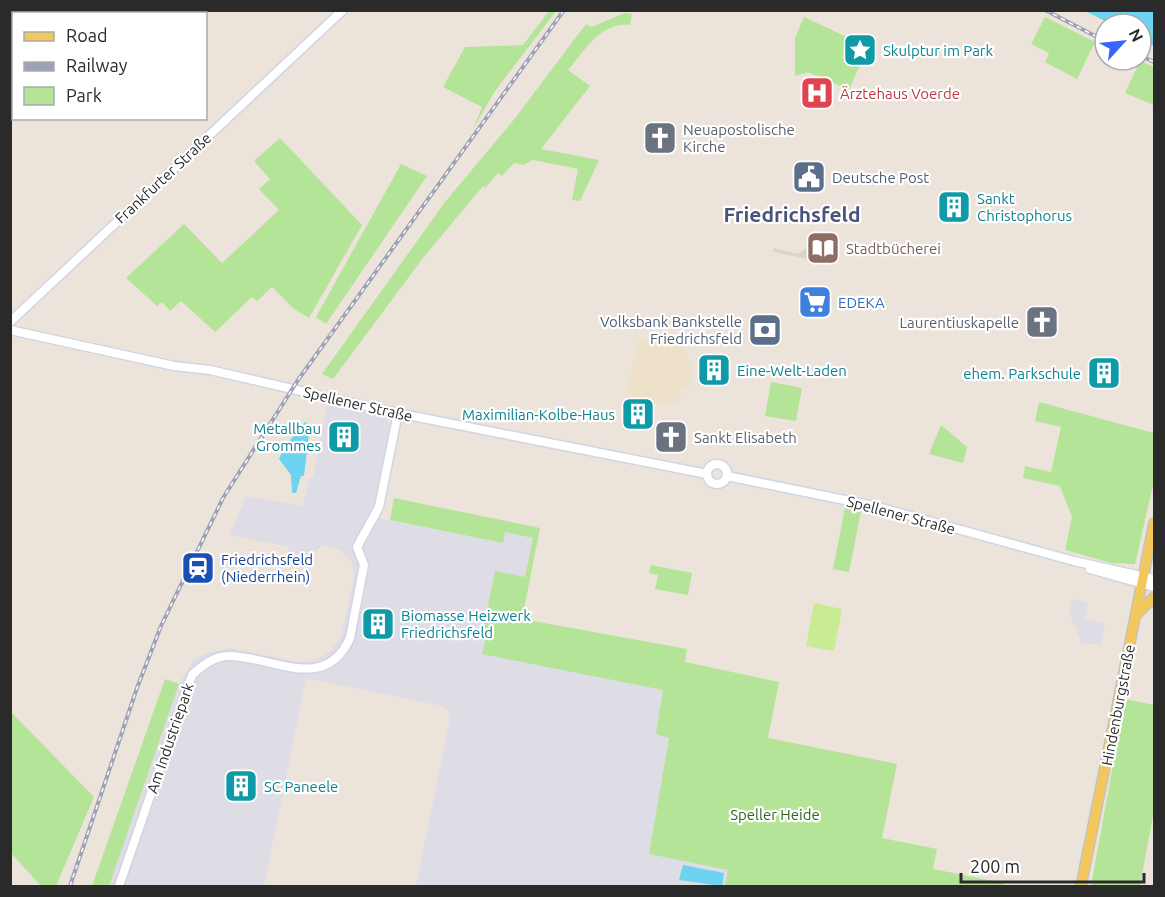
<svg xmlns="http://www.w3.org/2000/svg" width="1165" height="897" viewBox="0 0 1165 897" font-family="Ubuntu,sans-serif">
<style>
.industrial{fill:#dedce4}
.education{fill:#eee1ca}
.green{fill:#b4e497}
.pitch{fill:#c9eb92}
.plaza{fill:#d8d4ce}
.water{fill:#6cd3f0}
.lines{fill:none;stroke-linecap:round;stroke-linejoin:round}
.secondary-casing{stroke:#d1d5e3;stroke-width:11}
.primary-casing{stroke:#c3c3c3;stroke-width:12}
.secondary{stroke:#fff;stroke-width:8}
.primary{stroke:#f2c85a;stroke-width:9}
.rail-casing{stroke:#9ea2b4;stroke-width:4}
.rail{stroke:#fff;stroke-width:1.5;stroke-dasharray:4.5;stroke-linecap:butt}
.labels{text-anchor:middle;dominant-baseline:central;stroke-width:4.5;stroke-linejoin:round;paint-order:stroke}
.culture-label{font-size:15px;fill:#0d838f;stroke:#fff;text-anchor:start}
.health-label{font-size:15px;fill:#be3a42;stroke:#fff;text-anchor:start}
.worship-label{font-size:15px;fill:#5b616d;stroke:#fff;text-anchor:start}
.service-label{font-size:15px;fill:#4e5e75;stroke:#fff;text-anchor:start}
.street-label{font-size:15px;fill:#2a2a2a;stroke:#fff}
.education-label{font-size:15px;fill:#785e54;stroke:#fff;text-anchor:start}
.shop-label{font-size:15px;fill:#366cbe;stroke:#fff;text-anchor:start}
.transit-label{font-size:15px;fill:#164399;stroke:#fff;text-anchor:start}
.park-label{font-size:15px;fill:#2d6819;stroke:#fff}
.district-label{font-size:21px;font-weight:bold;fill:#49547b;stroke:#fff}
</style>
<rect width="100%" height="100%" fill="#ece4db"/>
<g class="industrial">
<polygon points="327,405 384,416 391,426 374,517 502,543 505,532 533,538 525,577 495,571 482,636 486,637 483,653 663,690 656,734 669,737 649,854 729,870 725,886 416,886 450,718 449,710 442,706 306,678 264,886 109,886 179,684 195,659 206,653 230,648 300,662 312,661 330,652 342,635 354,576 352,562 346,555 340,550 324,545 307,557 288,553 289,547 230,535 246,496 303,506 309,478 313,478"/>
<polygon points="1072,599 1088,602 1085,619 1105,624 1101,645 1081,643 1069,611"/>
</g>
<polygon class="education" points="638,339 683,347 691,366 689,386 682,391 680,403 672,401 667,406 626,398"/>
<g class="green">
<polygon points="549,11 556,11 495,91 473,129 482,107 443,87 465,47 523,45"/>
<path d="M 625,13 L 632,14 L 630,25 C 601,21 584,51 568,70 L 590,86 L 541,149 L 599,160 L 580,201 L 572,200 L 578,169 L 533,160 L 523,165 L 514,163 L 502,176 L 498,173 L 485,188 L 483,186 L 423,258 L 333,379 L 322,374 L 445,202 L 516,117 L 586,24 L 591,27 Z"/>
<polygon points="804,17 868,47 849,90 808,72 795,76 795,38"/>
<polygon points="1045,17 1095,42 1077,79 1045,62 1049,53 1031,44"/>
<polygon points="1140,61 1154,67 1154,105 1125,93"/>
<polygon points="280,138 362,225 309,318 294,309 272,287 257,301 252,297 215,332 181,301 170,311 162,302 157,306 126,278 184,224 222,263 279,210 259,189 270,179 254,161"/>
<polygon points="401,164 427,176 326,324 316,317"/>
<polygon points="771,382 802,388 796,421 765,416"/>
<polygon points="1039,402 1154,433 1154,481 1135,564 1111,563 1065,550 1072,517 1060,486 1023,478 1025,466 1051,472 1061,427 1035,421"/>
<polygon points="941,425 967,447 963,463 929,454"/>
<polygon points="394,498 540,528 522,619 687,649 685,662 779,682 768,738 897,764 882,838 937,849 933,869 1004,883 1003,886 725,886 728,870 649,854 669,738 656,734 663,690 482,654 486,638 482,636 495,571 525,577 533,538 505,532 503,543 390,520"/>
<polygon points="845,508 861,511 849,572 833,569"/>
<polygon points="651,565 692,573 688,595 655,589 658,575 649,573"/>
<polygon points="165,679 179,684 109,886 92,886"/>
<polygon points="1125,699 1154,705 1154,810 1140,886 1091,886"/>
<polygon points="11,712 94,797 56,886 41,886 11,853"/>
</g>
<polygon class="pitch" points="814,603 842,609 834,651 806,646"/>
<polygon class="plaza" points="820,238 817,254 821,257 820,265 808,259 773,252 774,248 798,254"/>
<g class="water">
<polygon points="1085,11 1154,11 1154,46 1141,39 1141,24 1111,24"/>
<polygon points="305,422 310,426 304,476 301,476 296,493 292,493 291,475 279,459 283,449"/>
<polygon points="683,865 724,873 722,886 679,880"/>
</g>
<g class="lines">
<defs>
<g id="secondary">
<polyline points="10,322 343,10"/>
<polyline points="10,330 174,366 210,370 387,411 707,474"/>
<circle cx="717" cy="474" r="10"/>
<polyline points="727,476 874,506 1074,561 1154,579"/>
<polyline points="1090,569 1154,587"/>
<path d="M 119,886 L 192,675 C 203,665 214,656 229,656 C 272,656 325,694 350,638 L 364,565 L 357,547 L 379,507 L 398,413"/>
</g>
<g id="primary">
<polyline points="1136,615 1154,597"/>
<polyline points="1081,886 1154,523"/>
</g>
</defs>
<use href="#secondary" class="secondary-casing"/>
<use href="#primary" class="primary-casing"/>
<use href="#secondary" class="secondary"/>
<use href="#primary" class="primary"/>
<defs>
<g id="rail">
<polyline points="1045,10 1105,41"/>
<polyline points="1141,56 1154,62"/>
<polyline points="70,886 137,688 161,626 223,498 298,380 564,10"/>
</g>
</defs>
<use href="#rail" class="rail-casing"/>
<use href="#rail" class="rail"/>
</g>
<defs>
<symbol id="sight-square" viewBox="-11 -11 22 22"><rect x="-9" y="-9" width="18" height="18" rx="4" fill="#0f9aa8" stroke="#fff"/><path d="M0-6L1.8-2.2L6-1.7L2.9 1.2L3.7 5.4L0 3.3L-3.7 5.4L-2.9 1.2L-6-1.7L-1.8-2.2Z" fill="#fff"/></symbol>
<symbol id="hospital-square" viewBox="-11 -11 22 22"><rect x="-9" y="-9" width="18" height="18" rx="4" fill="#e0444e" stroke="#fff"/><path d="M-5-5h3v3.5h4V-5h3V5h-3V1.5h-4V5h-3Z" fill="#fff"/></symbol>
<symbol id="church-square" viewBox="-11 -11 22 22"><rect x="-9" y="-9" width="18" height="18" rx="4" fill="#6b7280" stroke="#fff"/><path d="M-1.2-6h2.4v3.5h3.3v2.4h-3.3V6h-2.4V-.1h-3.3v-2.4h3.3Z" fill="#fff"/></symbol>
<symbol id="civic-square" viewBox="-11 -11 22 22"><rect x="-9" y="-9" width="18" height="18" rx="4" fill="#5c6f8a" stroke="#fff"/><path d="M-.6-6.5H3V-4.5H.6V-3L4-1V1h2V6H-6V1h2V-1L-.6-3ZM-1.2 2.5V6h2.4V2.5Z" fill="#fff"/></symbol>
<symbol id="building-square" viewBox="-11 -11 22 22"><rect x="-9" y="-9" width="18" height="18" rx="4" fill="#0f9aa8" stroke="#fff"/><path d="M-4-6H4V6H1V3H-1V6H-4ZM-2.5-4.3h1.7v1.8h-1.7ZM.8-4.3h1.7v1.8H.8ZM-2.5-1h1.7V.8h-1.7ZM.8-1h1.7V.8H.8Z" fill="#fff"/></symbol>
<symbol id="library-square" viewBox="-11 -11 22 22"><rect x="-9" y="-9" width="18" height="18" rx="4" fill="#8d6e63" stroke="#fff"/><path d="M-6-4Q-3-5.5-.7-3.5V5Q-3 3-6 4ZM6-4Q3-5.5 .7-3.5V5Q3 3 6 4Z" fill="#fff"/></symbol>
<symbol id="supermarket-square" viewBox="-11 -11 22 22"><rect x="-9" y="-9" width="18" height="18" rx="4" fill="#3f7fe0" stroke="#fff"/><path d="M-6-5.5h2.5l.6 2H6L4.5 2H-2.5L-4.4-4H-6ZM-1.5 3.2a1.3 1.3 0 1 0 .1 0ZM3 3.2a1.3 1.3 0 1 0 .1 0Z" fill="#fff"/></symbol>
<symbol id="bank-square" viewBox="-11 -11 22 22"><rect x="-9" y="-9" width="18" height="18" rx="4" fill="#5c6f8a" stroke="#fff"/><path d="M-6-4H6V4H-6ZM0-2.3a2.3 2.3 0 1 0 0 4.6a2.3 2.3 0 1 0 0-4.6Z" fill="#fff"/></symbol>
<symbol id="station-square" viewBox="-11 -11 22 22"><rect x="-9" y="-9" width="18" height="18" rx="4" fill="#1a4fb4" stroke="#fff"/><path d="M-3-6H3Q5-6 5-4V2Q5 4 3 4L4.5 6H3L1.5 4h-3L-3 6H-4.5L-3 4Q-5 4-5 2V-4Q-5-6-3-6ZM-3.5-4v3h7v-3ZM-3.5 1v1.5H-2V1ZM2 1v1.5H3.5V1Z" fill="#fff"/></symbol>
</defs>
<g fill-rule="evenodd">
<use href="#sight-square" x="841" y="31" width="38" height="38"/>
<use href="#hospital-square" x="798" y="74" width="38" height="38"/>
<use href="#church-square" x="641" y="119" width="38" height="38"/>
<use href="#civic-square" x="790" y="158" width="38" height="38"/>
<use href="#building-square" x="935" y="188" width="38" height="38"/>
<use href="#library-square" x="804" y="229" width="38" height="38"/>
<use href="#supermarket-square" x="796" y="283" width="38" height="38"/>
<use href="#church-square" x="1023" y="303" width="38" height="38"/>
<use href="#bank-square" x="746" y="311" width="38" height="38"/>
<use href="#building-square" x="695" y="351" width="38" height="38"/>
<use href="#building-square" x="1085" y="354" width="38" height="38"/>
<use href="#building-square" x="619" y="395" width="38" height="38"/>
<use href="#building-square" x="325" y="418" width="38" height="38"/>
<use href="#church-square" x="652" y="418" width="38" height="38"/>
<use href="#station-square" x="179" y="549" width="38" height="38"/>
<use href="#building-square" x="359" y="605" width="38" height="38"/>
<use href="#building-square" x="222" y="767" width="38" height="38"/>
</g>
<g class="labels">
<g class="culture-label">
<text x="883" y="50">Skulptur im Park</text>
<text x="977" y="198">Sankt<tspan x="977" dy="17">Christophorus</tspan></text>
<text x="737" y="370">Eine-Welt-Laden</text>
<text x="1081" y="373" text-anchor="end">ehem. Parkschule</text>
<text x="615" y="414" text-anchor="end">Maximilian-Kolbe-Haus</text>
<text x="321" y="428" text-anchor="end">Metallbau<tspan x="321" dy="17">Grommes</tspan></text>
<text x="401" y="615">Biomasse Heizwerk<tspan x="401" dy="17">Friedrichsfeld</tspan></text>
<text x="264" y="786">SC Paneele</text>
</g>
<g class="health-label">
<text x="840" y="93">Ärztehaus Voerde</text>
</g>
<g class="worship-label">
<text x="683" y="129">Neuapostolische<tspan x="683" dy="17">Kirche</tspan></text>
<text x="1019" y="322" text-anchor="end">Laurentiuskapelle</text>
<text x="694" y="437">Sankt Elisabeth</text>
</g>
<g class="service-label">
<text x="832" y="177">Deutsche Post</text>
<text x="742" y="321" text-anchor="end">Volksbank Bankstelle<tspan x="742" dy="17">Friedrichsfeld</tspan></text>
</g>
<g class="street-label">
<text transform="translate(163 178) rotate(-43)">Frankfurter Straße</text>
<text transform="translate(358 404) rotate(13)">Spellener Straße</text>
<text transform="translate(901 515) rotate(15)">Spellener Straße</text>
<text transform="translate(1118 705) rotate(-79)">Hindenburgstraße</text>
<text transform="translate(170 738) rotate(-71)">Am Industriepark</text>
</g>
<g class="education-label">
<text x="846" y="248">Stadtbücherei</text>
</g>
<g class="shop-label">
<text x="838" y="302">EDEKA</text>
</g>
<g class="transit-label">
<text x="221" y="559">Friedrichsfeld<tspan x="221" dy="17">(Niederrhein)</tspan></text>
</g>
<g class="park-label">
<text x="775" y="814">Speller Heide</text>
</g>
<g class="district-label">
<text x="792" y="214">Friedrichsfeld</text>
</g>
</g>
<rect width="1165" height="897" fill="none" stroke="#2a2a2a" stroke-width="24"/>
<rect x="12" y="12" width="195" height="108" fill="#ffffff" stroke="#aaaaaa" stroke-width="1.5"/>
<rect x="24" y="32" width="30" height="9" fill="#f2c85a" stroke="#aaaaaa" stroke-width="1.5"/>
<text x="66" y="42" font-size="18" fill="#2a2a2a">Road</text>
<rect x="24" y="62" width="30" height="9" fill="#9ea2b4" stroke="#aaaaaa" stroke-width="1.5"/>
<text x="66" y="72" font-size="18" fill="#2a2a2a">Railway</text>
<rect x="24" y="87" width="30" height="18" fill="#b4e497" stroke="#aaaaaa" stroke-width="1.5"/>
<text x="66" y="102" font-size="18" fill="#2a2a2a">Park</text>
<g transform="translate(1123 42) rotate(63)"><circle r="28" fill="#ffffff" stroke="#aaaaaa" stroke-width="1.5"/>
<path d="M0-4.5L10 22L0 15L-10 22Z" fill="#3865fc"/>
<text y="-9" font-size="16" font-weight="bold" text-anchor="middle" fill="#2a2a2a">N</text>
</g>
<path d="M961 873v9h183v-9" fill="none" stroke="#2a2a2a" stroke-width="3"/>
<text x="970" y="873" font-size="18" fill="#2a2a2a" stroke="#ffffff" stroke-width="4.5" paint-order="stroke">200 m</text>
</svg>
